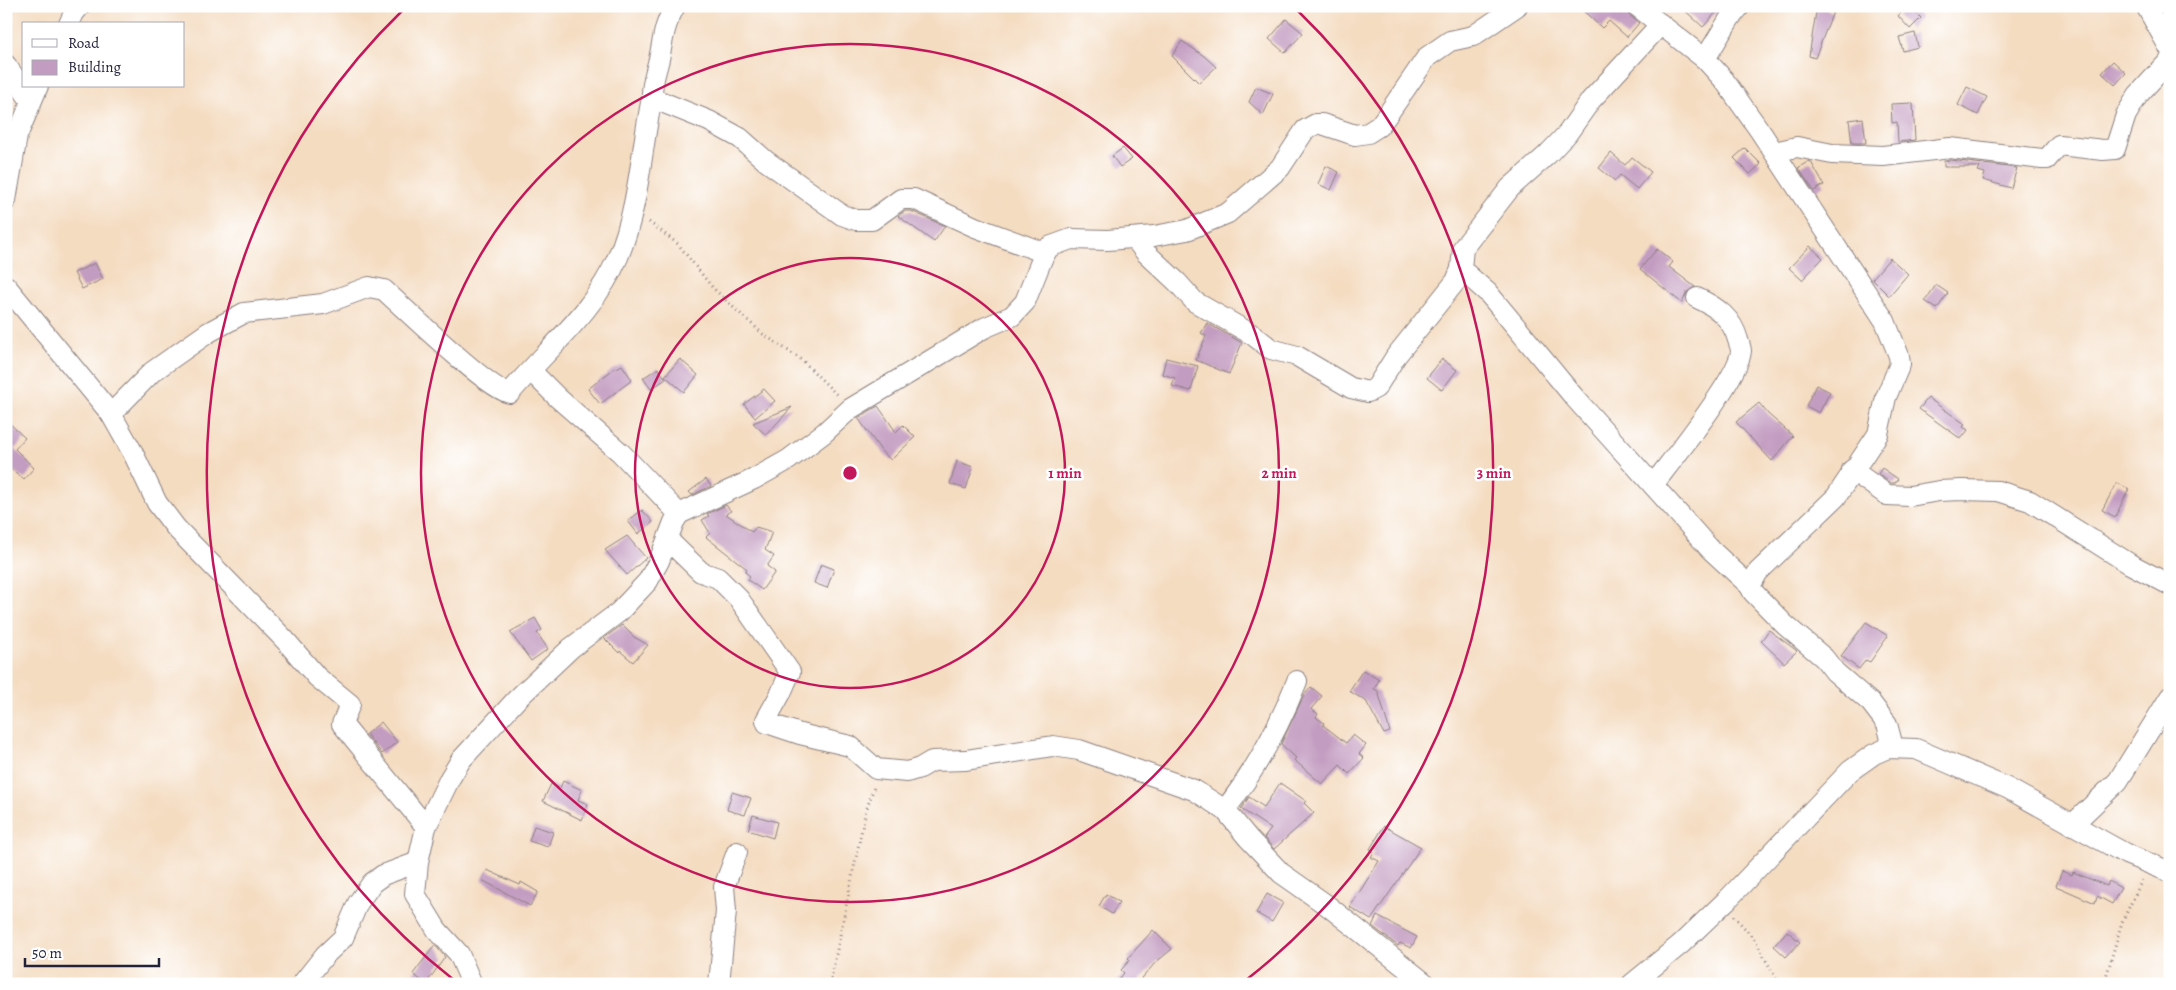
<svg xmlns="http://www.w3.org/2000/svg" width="2176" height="990" viewBox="0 0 2176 990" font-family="Alegreya,serif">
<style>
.building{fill:#c39cc1}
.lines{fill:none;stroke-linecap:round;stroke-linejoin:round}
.minor-casing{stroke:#8b7f7e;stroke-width:22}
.path{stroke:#8b7f7e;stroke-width:3;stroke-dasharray:1 4;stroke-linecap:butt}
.minor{stroke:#fff;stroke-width:20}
.ring{fill:none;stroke:#c2185b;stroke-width:2.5}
.centre{fill:#c2185b;stroke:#fff;stroke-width:2.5}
.ring-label{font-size:15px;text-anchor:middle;font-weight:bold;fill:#c2185b;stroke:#fff;stroke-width:5;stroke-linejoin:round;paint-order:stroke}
</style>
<rect width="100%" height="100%" fill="#fff"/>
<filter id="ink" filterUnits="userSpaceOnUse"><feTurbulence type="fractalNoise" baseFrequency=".02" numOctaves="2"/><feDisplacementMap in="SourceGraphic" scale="10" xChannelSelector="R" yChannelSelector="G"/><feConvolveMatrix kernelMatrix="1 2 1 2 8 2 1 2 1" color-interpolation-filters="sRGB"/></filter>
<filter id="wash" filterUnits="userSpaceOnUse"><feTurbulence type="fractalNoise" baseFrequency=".0096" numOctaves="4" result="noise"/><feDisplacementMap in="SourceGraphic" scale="20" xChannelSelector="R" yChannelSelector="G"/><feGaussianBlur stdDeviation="1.12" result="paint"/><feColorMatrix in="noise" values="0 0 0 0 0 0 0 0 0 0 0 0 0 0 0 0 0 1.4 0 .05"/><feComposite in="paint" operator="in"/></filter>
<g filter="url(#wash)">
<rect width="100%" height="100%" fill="#f4dcc1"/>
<g id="blocks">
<g class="building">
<polygon points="1578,6 1625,6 1629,15 1639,23 1627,37 1609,21 1602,28"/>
<polygon points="1680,6 1722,6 1703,27"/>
<polygon points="1817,6 1833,12 1815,58 1809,56"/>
<polygon points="1907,6 1910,6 1921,18 1910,29 1898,16"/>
<polygon points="1286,19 1303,33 1285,53 1269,39"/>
<polygon points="1915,33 1918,47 1903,51 1899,37"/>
<polygon points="1182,41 1204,56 1216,67 1199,83 1172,56"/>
<polygon points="2113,61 2126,73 2115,85 2102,73"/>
<polygon points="1256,87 1273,94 1263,115 1249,102"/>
<polygon points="1967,87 1987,97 1978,115 1958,105"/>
<polygon points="1913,103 1915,140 1898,142 1897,122 1892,123 1891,104"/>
<polygon points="1863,118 1866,143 1852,143 1849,120"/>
<polygon points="1123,148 1132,159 1120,167 1112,156"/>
<polygon points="1745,148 1761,164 1750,174 1734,158"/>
<polygon points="1611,153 1625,165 1632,157 1651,172 1637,189 1620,175 1615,181 1599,168"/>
<polygon points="1950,160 2017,168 2011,188 1983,180 1985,173 1978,171 1980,167 1944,167 1944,161"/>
<polygon points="1809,161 1811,162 1824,185 1814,191 1798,168"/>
<polygon points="1326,166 1339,172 1331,190 1318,184"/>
<polygon points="905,211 911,211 945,226 934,242 898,216"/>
<polygon points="1810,246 1823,258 1802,280 1789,268"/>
<polygon points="1657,249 1673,262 1669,267 1695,287 1687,292 1682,303 1640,269"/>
<polygon points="1890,258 1908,274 1889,296 1872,279"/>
<polygon points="95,263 103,279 82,289 74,273"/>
<polygon points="1936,285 1948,293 1937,309 1925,301"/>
<polygon points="1207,323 1242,343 1229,374 1196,360 1206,336 1201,333"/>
<polygon points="1166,358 1198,366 1191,391 1172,386 1175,378 1162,374"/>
<polygon points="680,359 698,375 684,392 665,376"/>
<polygon points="1442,359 1457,370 1442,390 1427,378"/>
<polygon points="622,365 632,380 600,404 588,389 616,367 617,368"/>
<polygon points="658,368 666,379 651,389 643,378"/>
<polygon points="1816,385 1830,392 1819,413 1806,406"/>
<polygon points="764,389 775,401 755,418 744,404"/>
<polygon points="1928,398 1965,424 1963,427 1968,430 1961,439 1919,409"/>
<polygon points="1759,403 1768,414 1793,436 1772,461 1736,422"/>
<polygon points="878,406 896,432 903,425 915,437 891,460 882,452 858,418"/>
<polygon points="792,407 766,435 753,423"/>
<polygon points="6,420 25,438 15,449 34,468 24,479 6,465"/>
<polygon points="957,461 973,467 966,489 950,484"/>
<polygon points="1882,468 1898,479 1895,483 1891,483 1878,474"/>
<polygon points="706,479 711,486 692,495 689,492"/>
<polygon points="2117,483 2129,489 2115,517 2102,510"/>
<polygon points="726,505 731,511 726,514 752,532 756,527 772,532 765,550 774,556 767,566 775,572 762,590 748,580 750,576 745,572 747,569 706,537 710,533 702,520 709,516 707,514"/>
<polygon points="642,510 653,522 638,534 628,521"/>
<polygon points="627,536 646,558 627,575 605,550"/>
<polygon points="821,564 834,569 827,588 814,583"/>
<polygon points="535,618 542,630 537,633 548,649 531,661 510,632"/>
<polygon points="1866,622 1888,636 1870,662 1866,660 1859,669 1841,656"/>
<polygon points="622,625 634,637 648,645 633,662 620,651 619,653 604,638"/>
<polygon points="1769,630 1797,651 1784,663 1761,641"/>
<polygon points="1363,670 1379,680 1374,689 1378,691 1390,732 1384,734 1366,701 1349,691"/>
<polygon points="1311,687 1322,696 1311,709 1318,714 1316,717 1324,723 1323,725 1346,743 1353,735 1366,745 1359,754 1364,758 1349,774 1340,765 1322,784 1294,760 1296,758 1281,744 1304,695"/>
<polygon points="381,722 397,742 382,754 366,734"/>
<polygon points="563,781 582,790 578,800 588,804 582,820 543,801 551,784 560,788"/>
<polygon points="1280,783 1306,801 1304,803 1314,813 1274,849 1264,838 1271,829 1241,809 1249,797 1264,807"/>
<polygon points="732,792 751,798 745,815 727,810"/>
<polygon points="753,815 777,822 773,838 748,830"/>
<polygon points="534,826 553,832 548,847 529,841"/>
<polygon points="1384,826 1421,847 1371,920 1350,907 1379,861 1371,857 1374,852 1370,849"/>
<polygon points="487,870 520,885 521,882 538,892 530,906 482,880"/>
<polygon points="2062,871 2072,875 2073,872 2107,886 2109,881 2121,888 2112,904 2097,896 2095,903 2056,886"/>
<polygon points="1106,894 1119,902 1112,914 1099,906"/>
<polygon points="1267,894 1283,903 1272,922 1256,913"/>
<polygon points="1377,916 1417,937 1411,948 1400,943 1398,946 1372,926"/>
<polygon points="1153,930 1172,949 1155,963 1137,984 1115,984 1124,973 1121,970 1130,960 1128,958"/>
<polygon points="1787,931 1800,942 1786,957 1774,946"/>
<polygon points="435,945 445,957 426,984 413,974"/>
</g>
</g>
</g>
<g filter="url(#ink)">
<use href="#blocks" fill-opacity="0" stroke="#8b7f7e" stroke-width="1"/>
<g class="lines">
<defs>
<g id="minor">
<polyline points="1637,6 1705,59 1724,80 1760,131 1885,321 1899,356 1900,364 1886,397 1878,434 1836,497 1758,572 1750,586 1753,592 1785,625 1824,658 1835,672 1871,703 1887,724 1891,739 1888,748"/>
<polyline points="2146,6 2170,49"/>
<polyline points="69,24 74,13 80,6"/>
<polyline points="1705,59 1730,18 1740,6"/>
<polyline points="6,65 31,101"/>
<polyline points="652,98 709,121 740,138 766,161 842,215 856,220 872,220 901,199 914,199 975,227 1045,253"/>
<polyline points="1774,152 1797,147 1832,154 1883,156 1950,148 2042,159 2047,159 2059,145 2103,150 2115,149 2126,115 2138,95 2170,60"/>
<polyline points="6,200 17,136 38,86"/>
<polyline points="1134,238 1146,253 1177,282 1195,302 1253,335 1271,349 1297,356 1351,388 1368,392 1376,388 1396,356 1456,281 1461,269 1463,248 1510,188 1547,155 1567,134 1591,100 1661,24"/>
<polyline points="1461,269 1488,293 1574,397 1711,550 1750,586"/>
<polyline points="6,286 111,414 133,453 157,503 176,528 285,640 317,677 350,704 342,724 426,827"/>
<polyline points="531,371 558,398 621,453 679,514"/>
<path d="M 111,414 L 152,372 L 209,332 L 244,313 L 323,304 L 369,287 L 384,290 C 404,308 491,392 510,393 C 547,349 595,311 618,257 C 639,207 641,150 652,98 C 651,84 656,72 659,59 C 664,36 663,28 675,6"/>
<polyline points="1852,470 1887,495 1910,496 1939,491 1962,490 1998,491 2030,501 2130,564 2170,585"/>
<path d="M 1653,485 C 1672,460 1739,378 1741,351 C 1741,348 1739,343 1738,340 C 1732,318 1717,307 1697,298"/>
<polyline points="668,540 701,572 718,578 739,599 790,672 781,693 766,720 767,723 800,734 850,746 876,769 907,772 920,768 932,761 966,760 1053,746 1079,750 1194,790 1225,810 1248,838 1281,873 1328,906 1426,984"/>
<path d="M 1225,810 C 1255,771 1279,727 1297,681"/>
<polyline points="2072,825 2118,781 2170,697"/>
<polyline points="302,984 325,955 343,938 358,903 372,883 383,875 418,862"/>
<polyline points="472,984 459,954 437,930 415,894 418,862 426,827 450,778 461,760 517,699 571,648 619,612 648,581 659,561 674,522 679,514 754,479 788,460 824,433 850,409 984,328 1012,316 1025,302 1042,259 1049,247 1071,239 1108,240 1154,236 1187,230 1228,213 1280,168 1305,130 1316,124 1322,124 1355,135 1368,133 1379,126 1388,114 1427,57 1450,41 1473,36 1517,6"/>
<polyline points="719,984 726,911 724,887 737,852"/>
<polyline points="1632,984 1681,944 1728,899 1850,771 1874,754 1888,748 1916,749 2007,788 2126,854 2170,872"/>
</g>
</defs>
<use href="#minor" class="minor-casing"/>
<g class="path">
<polyline points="649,222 678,244 712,287 734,308 763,334 802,360 838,396"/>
<polyline points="1734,916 1755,940 1779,984"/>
<polyline points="830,984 865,814 874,787"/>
<polyline points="2104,984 2122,922 2142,880"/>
</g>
<use href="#minor" class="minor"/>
</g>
</g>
<g class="ring">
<circle cx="850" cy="473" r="215"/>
<circle cx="850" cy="473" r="429"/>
<path d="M454 980A644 644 0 0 1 403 10M1297 10A644 644 0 0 1 1246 980"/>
</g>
<circle cx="850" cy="473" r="8" class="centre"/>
<g class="ring-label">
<text x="1065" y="478">1 min</text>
<text x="1279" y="478">2 min</text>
<text x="1494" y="478">3 min</text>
</g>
<rect width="2176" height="990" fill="none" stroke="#fff" stroke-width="25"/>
<rect x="22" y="22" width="162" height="65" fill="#ffffff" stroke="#a7a7b1"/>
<rect x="32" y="39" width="25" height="8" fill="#ffffff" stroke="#a7a7b1"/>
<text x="68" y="48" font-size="15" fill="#22223b">Road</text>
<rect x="32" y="60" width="25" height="15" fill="#c39cc1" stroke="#a7a7b1"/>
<text x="68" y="72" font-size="15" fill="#22223b">Building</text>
<path d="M25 958v8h134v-8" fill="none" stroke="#22223b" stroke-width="2.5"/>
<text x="32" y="958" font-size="15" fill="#22223b" stroke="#ffffff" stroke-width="4" paint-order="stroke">50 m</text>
</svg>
